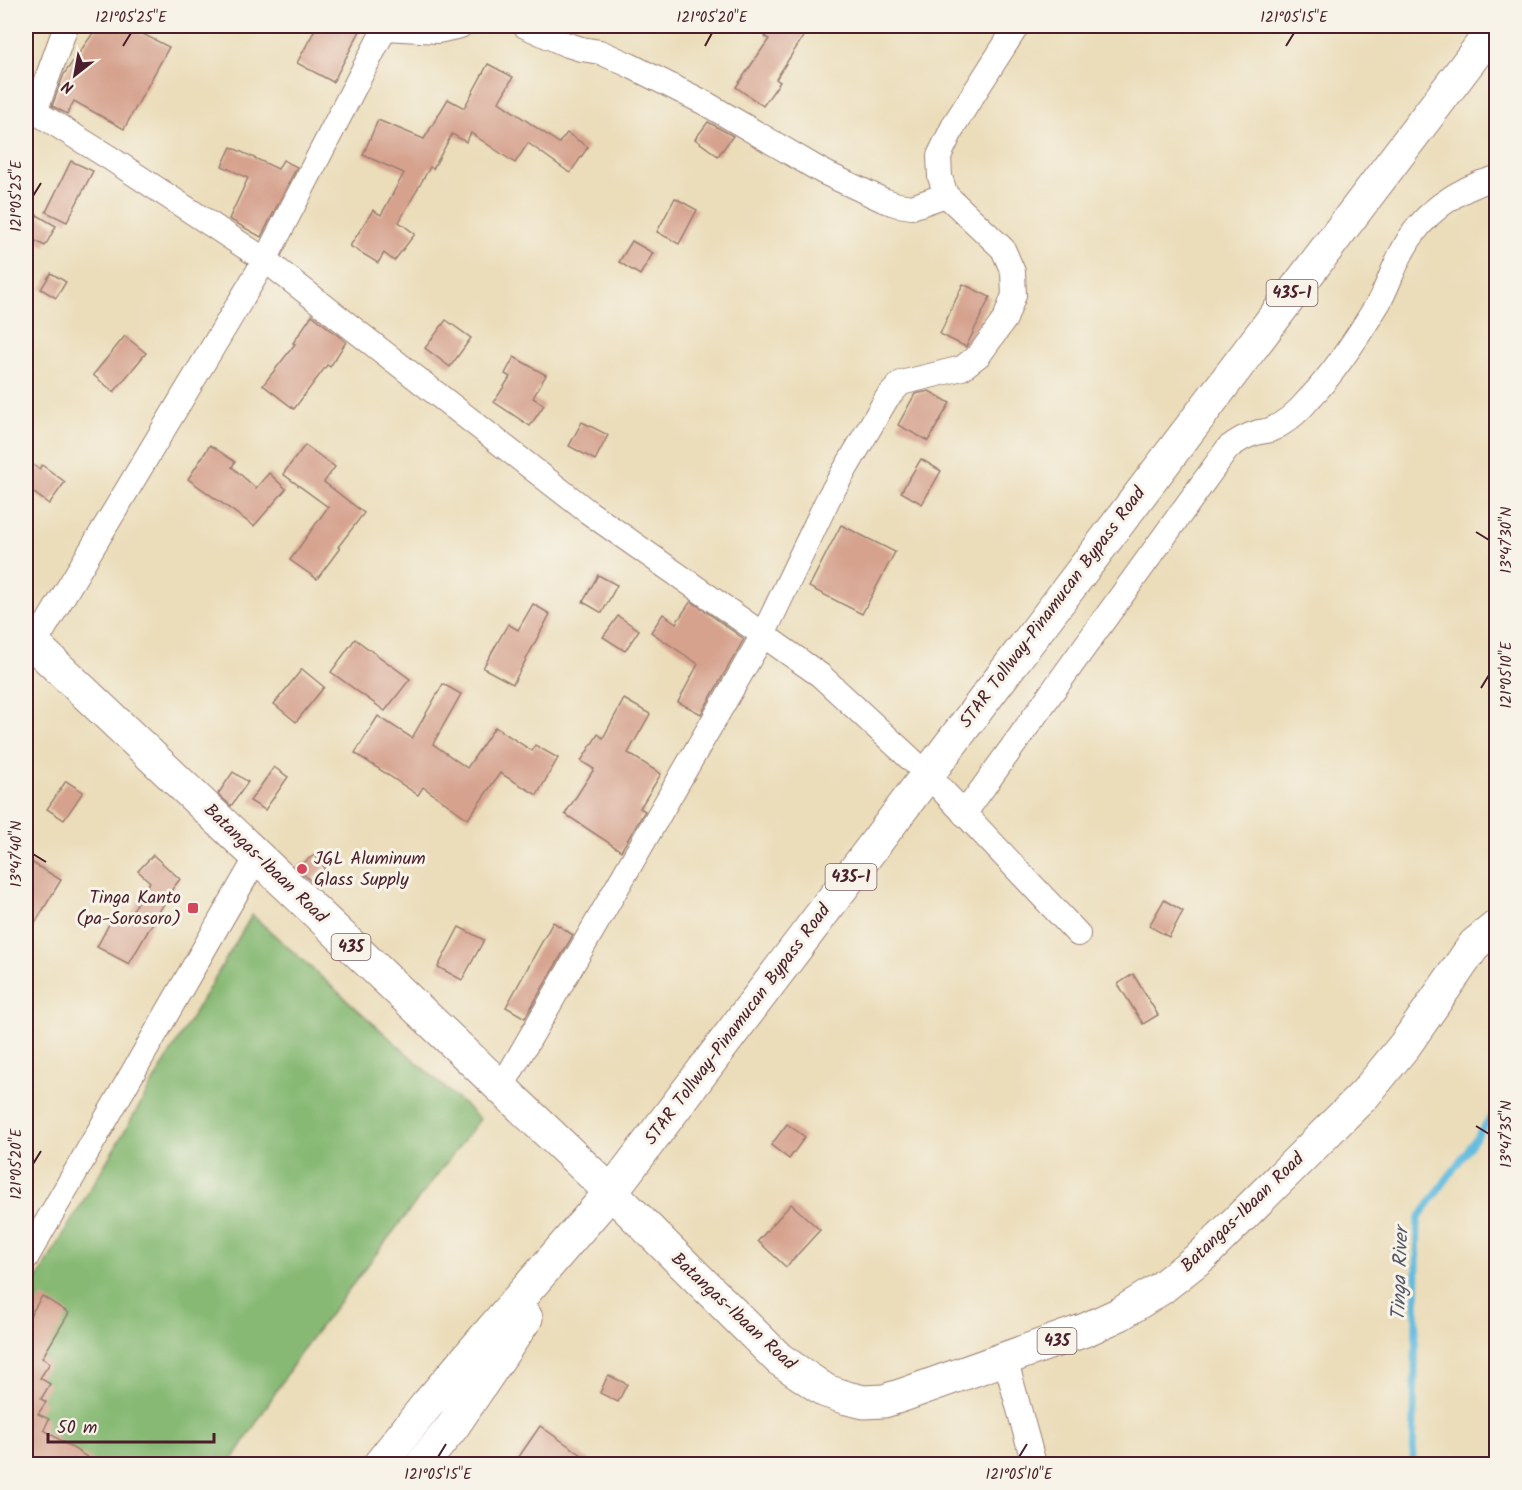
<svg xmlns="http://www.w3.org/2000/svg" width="1522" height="1490" viewBox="0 0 1522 1490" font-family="Kalam,sans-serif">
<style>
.forest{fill:#87b974;stroke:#686c50;stroke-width:1.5}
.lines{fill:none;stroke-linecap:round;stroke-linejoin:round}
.stream{stroke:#60bbde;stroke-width:7}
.building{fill:#d6a28e}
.street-casing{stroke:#9a7e72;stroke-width:26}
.primary-casing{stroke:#9a7e72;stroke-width:35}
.highway-casing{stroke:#9a7e72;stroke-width:35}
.street{stroke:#fff;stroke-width:24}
.primary{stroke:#fff;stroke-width:33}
.highway{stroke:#fff;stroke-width:33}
.ticks{fill:none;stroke:#4a1f2b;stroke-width:2}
.poi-dot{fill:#d1495b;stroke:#f7f3e8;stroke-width:2}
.labels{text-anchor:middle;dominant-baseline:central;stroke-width:6;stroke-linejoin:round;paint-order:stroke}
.shield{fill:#f7f3e8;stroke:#7e5f64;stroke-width:1.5}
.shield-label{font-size:16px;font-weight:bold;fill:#4a1f2b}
.street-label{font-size:18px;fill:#4a1f2b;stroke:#f7f3e8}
.poi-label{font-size:18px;fill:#4a1f2b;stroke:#f7f3e8;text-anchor:start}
.water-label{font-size:20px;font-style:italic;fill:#52566a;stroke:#f7f3e8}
.neatline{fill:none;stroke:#4a1f2b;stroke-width:2}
.ticks-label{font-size:15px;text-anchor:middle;fill:#4a1f2b}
</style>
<rect width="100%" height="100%" fill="#f7f3e8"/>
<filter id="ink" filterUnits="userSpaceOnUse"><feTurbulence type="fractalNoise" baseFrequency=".0167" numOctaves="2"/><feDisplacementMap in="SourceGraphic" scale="12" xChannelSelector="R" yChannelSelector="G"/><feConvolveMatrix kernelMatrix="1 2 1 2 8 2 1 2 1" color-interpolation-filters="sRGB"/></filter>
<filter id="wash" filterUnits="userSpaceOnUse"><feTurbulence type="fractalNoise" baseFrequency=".008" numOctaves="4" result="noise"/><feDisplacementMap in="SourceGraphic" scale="24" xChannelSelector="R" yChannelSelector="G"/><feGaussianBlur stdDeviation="1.35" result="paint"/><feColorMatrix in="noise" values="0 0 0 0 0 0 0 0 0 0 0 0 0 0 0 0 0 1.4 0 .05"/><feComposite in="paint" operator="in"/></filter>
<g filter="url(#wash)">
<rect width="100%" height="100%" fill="#ebddba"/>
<polygon class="forest" points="252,915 480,1119 303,1349 230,1464 26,1464 26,1298"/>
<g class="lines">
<polyline class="stream" points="1413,1464 1418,1219 1496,1110"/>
</g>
<g id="blocks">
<g class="building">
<polygon points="98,26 127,26 169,47 124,129 74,101 67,114 52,106 64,74"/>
<polygon points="317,26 350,26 360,31 333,82 297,63"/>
<polygon points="772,26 810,26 776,79 780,82 763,106 736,87 769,39 765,37"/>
<polygon points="488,64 513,77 499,102 559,143 567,133 588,147 570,173 528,143 515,163 471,133 466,142 452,134 433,169 430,167 399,222 415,234 394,261 384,253 378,263 350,246 373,210 381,215 404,173 363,155 378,120 424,139 448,99 464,108"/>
<polygon points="708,122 733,136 718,156 695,139"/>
<polygon points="231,147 278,169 283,160 297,167 261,237 229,219 248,178 222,166"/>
<polygon points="71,161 93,171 67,222 46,212"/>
<polygon points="675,198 697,210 679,244 657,232"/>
<polygon points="37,215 56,226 45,246 26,236"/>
<polygon points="632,241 653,253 640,275 619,262"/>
<polygon points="51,273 66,282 56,298 41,289"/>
<polygon points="963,284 990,297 966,347 940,334"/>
<polygon points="312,315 346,342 330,367 327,365 294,409 263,385 295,344 293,343"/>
<polygon points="446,320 471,338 450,367 425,348"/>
<polygon points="125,336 146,353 114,392 93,375"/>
<polygon points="514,357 546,375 533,398 544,405 530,426 494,402 510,377 505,374"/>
<polygon points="929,391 950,403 928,441 898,425 915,394"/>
<polygon points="582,422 608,435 595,460 569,446"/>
<polygon points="210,445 235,462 232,467 256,488 269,473 286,489 254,526 188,479"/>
<polygon points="305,445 335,467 324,482 364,513 338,547 340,548 317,579 290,560 328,507 283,474"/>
<polygon points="921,459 941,471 922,504 901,492"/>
<polygon points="26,460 39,469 42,465 65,482 49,504 26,487"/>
<polygon points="841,525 895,552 862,614 809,587"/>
<polygon points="598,575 617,585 602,613 583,602"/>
<polygon points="691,601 744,639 701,714 678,702 698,664 651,632 663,614 676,623"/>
<polygon points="533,604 550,614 513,684 483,668 508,624 518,630"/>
<polygon points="618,616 639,630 625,651 603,637"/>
<polygon points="355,639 410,679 385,711 331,672"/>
<polygon points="302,669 324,687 296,722 274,704"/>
<polygon points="443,684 461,694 433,744 467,768 495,727 532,751 535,745 558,758 537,795 500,773 468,819 423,787 418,795 355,753 378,716 412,738"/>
<polygon points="624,699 650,714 628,753 661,774 640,808 645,811 621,851 565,814 594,769 581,761 598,734 603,738"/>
<polygon points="274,767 288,777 265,810 250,801"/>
<polygon points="233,772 248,782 231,806 218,794"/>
<polygon points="66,781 83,792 64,820 47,809"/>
<polygon points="153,855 180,879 173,888 129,964 97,947 115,913 127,920 150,882 138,871"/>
<polygon points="314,855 325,868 311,881 297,868"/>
<polygon points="26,859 61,880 26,938"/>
<polygon points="1164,900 1183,911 1169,937 1149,926"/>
<polygon points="553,922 573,935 525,1018 506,1007"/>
<polygon points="459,927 484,940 462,980 438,967"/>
<polygon points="1133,974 1158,1015 1143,1024 1118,984"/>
<polygon points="787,1124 805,1137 789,1159 771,1145"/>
<polygon points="791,1204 820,1230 786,1267 758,1241"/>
<polygon points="42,1296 69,1313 42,1358 50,1363 40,1378 50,1384 41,1399 46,1402 38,1414 49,1419 44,1430 98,1464 26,1464 26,1322"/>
<polygon points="608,1375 627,1384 618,1402 600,1393"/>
<polygon points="540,1426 595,1464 514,1464"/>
</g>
</g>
</g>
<g filter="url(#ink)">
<use href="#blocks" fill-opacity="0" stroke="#9a7e72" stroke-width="1.5"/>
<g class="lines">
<defs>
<g id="street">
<polyline points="525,26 565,44 581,49 600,52 629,65 705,103 823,172 883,200 898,205 912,207 946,195"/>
<polyline points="385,28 438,31 460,26"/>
<polyline points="26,106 110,158 265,260 587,511 820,675 928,775 1078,934"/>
<polyline points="35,112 66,26"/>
<polyline points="34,645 265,260 385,28 382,26"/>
<path d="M 964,814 L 1228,448 C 1237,441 1245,436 1256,433 C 1260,431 1265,432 1270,430 C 1284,424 1299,411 1309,399 C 1336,371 1359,335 1379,302 C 1388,286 1393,268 1402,252 C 1421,214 1456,189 1496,178"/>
<polyline points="501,1088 763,635 829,497 887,398 901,383 962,368 979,355 1005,319 1014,295 1013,272 1003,249 946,195 940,177 939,156 955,123 1017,26"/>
<polyline points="26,1258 257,857"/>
<polyline points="1005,1358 1034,1464"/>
</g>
<g id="primary">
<polyline points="26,637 611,1192 779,1359 826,1391 847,1398 864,1402 884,1401 903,1395 1085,1330 1120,1314 1160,1289 1203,1255 1365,1094 1405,1045 1475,944 1496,927"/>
<path d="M 611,1192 C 906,804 1200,414 1496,26"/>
</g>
<g id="highway">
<polyline points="380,1464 426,1406 611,1192"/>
<polyline points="422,1464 453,1426 526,1318"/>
</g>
</defs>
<use href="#street" class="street-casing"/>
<use href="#primary" class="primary-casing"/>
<use href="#highway" class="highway-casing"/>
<use href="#street" class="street"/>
<use href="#primary" class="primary"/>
<use href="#highway" class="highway"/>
</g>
</g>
<path class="ticks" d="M 123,46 L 131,33M 705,46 L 712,33M 1286,46 L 1294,33M 33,196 L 41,183M 1476,532 L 1489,540M 1481,688 L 1489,675M 33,854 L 46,862M 1476,1126 L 1489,1134M 33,1164 L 41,1151M 438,1457 L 446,1444M 1019,1457 L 1027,1444"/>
<g class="poi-dot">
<circle cx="302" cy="869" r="6"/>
<rect x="187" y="902" width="12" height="12" rx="3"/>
</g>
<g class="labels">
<g class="shield">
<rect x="1266.5" y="280" width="51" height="26" rx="4.5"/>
<rect x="825.5" y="864" width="51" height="26" rx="4.5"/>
<rect x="331.5" y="934" width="39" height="26" rx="4.5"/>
<rect x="1037.5" y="1328" width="39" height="26" rx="4.5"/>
</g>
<g class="shield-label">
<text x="1292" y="293">435-1</text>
<text x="851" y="877">435-1</text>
<text x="351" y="947">435</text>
<text x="1057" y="1341">435</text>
</g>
<g class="street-label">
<text transform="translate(1053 608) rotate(-53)">STAR Tollway-Pinamucan Bypass Road</text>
<text transform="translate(265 864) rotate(44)">Batangas-Ibaan Road</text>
<text transform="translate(738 1025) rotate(-53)">STAR Tollway-Pinamucan Bypass Road</text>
<text transform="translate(1243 1213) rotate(-44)">Batangas-Ibaan Road</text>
<text transform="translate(733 1312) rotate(43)">Batangas-Ibaan Road</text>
</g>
<g class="poi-label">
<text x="314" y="859">JGL Aluminum<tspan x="314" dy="21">Glass Supply</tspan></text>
<text x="181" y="898" text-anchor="end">Tinga Kanto<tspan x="181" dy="21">(pa-Sorosoro)</tspan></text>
</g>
<g class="water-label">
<text transform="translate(1401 1274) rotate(-88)">Tinga River</text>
</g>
</g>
<rect width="1522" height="1490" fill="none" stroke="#f7f3e8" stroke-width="66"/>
<g transform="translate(75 75) rotate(211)" stroke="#f7f3e8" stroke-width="4.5" paint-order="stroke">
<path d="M0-4.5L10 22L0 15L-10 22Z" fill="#4a1f2b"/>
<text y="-9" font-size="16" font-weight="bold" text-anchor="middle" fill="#4a1f2b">N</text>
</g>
<path d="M48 1433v9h166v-9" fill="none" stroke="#4a1f2b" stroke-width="3"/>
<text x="57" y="1433" font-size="18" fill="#4a1f2b" stroke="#f7f3e8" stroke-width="4.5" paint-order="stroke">50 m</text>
<rect x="33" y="33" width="1456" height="1424" class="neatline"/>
<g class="ticks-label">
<text x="131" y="22">121°05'25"E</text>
<text x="712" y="22">121°05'20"E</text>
<text x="1294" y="22">121°05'15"E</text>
<text transform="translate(16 196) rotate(-90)" y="5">121°05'25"E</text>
<text transform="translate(1506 540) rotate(-90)" y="5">13°47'30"N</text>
<text transform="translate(1506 675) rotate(-90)" y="5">121°05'10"E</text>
<text transform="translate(16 854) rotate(-90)" y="5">13°47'40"N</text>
<text transform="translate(1506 1134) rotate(-90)" y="5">13°47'35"N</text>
<text transform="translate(16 1164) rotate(-90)" y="5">121°05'20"E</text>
<text x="438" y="1479">121°05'15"E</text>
<text x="1019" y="1479">121°05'10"E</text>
</g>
</svg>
